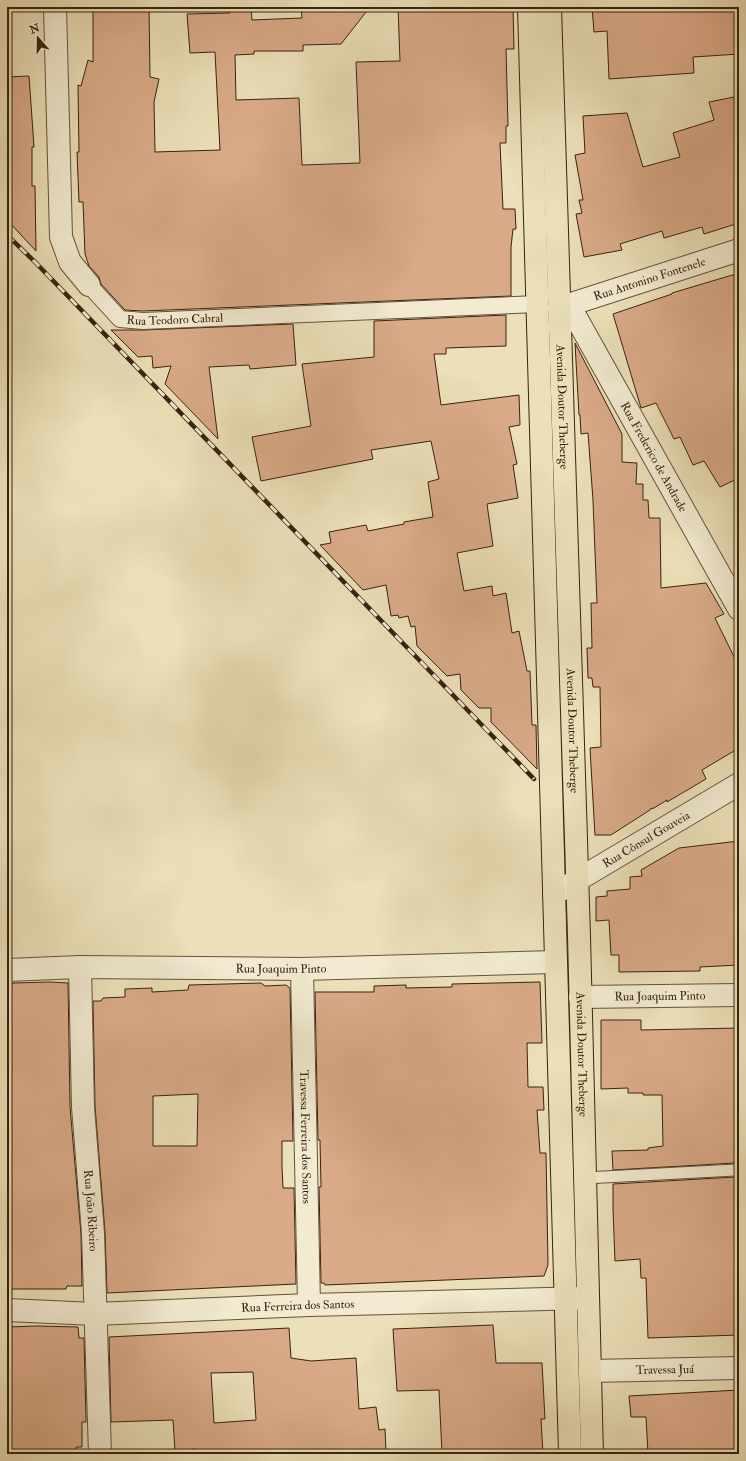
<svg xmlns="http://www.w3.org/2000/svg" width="746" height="1461" viewBox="0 0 746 1461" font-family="'IM FELL Double Pica',serif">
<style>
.building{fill:#daaa88;stroke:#38220f;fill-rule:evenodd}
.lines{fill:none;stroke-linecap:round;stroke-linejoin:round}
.service-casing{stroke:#65523a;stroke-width:13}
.pedestrian-casing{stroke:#65523a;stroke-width:18}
.minor-casing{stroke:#65523a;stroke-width:24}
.primary-casing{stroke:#38220f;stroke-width:24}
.service{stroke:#f2ebd2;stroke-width:11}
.pedestrian{stroke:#f2ebd2;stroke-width:16}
.minor{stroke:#f2ebd2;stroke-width:22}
.primary{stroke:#ebe0b9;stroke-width:22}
.rail-casing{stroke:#38220f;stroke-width:4.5}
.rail{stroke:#f2ebd2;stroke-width:3;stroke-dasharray:9;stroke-linecap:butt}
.labels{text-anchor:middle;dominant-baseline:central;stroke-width:3.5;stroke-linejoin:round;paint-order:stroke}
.street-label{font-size:12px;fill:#38220f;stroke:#f2ebd2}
</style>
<rect width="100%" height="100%" fill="#ebe0b9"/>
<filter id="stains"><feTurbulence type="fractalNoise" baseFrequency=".005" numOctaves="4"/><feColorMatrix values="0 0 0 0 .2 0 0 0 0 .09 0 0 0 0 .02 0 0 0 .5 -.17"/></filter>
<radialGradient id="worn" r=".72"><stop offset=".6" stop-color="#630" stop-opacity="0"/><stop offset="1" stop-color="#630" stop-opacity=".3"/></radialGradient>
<g class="building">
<polygon points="93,7 149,7 150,77 159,79 154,102 155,152 220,150 215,52 190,53 187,14 230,13 229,7 251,7 252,20 302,18 301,7 370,7 341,44 303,45 303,51 254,51 254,54 235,55 236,100 299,98 302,165 360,163 356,62 400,61 398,7 513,7 514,49 506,49 508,126 506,126 506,143 500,143 503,209 515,209 516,229 513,229 511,247 511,296 143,311 125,310 101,284 99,277 89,266 85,254 83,202 79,202 77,152 79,152 78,85 81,86 88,60 93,62"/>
<polygon points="592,7 739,7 739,54 693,57 694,73 609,79 607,31 594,32"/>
<polygon points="29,76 34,147 32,147 32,186 35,186 36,251 7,220 7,77"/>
<polygon points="739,96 739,223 704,234 702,227 664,238 662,231 620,244 622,250 584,257 576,214 582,213 579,200 583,200 575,155 585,153 583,116 627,113 643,167 680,157 673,133 714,120 709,102"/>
<polygon points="739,273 739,478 720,487 704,461 693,465 680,437 674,439 656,403 641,408 613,314 672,294 672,293"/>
<polygon points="506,315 506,346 446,348 446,354 434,354 441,405 519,395 520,425 509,427 517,464 513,465 518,498 487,504 493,546 457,553 464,591 492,586 493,596 506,593 512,633 519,631 527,671 530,671 532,725 536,725 537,769 491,722 491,708 479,708 461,690 460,674 447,676 417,646 415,626 411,627 408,616 399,618 398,615 391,616 386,585 363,590 320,545 331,543 329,532 366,525 368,531 404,524 404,522 433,517 428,482 439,479 431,441 371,450 373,459 261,481 252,437 311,426 302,364 374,357 374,321"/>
<polygon points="293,324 296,365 250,369 249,365 209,367 218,439 165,384 171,366 153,368 152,356 138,357 111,330 143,330"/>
<polygon points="575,343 622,434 622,462 637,463 636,484 643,484 643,500 648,500 649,518 660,518 661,588 706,583 724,614 715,618 739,667 739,748 702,770 706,779 667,802 667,800 654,808 650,809 650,810 611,835 595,835 590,748 601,747 600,687 593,687 592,678 588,678 587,648 592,648 591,603 597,603 593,500 588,433 581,434 580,415 579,415"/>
<polygon points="739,841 739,965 700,967 700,971 619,972 619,955 611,955 609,920 596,921 596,897 607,896 607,891 630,889 630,877 642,876 641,870 679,848"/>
<polygon points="50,982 68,983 70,1107 81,1234 82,1286 67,1286 66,1289 7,1289 7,984 13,984 13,983"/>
<polygon points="540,982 542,1043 527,1043 528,1087 543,1087 544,1110 537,1110 540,1153 546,1153 548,1265 544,1276 325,1285 324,1283 321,1283 319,1187 321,1187 320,1140 318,1140 315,992 374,992 374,986 406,985 406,988 452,987 452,984"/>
<path d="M 261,983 L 265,986 L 286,985 L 290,988 L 293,1141 L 282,1141 L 282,1167 L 283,1188 L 294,1188 L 296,1284 L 107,1293 L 105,1232 L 95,1106 L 93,1001 L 101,1001 L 103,998 L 125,997 L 125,989 L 152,988 L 152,992 L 188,990 L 189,985 ZM 198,1094 L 197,1146 L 153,1146 L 153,1096 Z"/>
<polygon points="601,1020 641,1020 641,1030 739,1028 739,1164 735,1163 613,1170 612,1151 648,1150 648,1148 663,1146 662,1095 643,1095 643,1093 628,1093 628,1088 601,1089"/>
<polygon points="739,1176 739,1335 648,1338 646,1278 641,1278 640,1259 615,1261 613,1209 613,1184 735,1177"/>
<polygon points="493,1325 496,1363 542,1363 545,1419 541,1419 543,1454 442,1454 439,1390 397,1391 393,1329"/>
<polygon points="36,1326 78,1327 79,1338 84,1338 86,1422 82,1422 82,1447 76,1447 77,1454 7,1454 7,1327"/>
<path d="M 289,1328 L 291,1358 L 311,1361 L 356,1358 L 359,1409 L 376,1407 L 379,1430 L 385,1429 L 386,1452 L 369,1454 L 364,1454 L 364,1453 L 337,1454 L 196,1454 L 196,1449 L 175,1451 L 173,1420 L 111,1422 L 109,1337 ZM 253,1372 L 256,1420 L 214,1423 L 211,1373 Z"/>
<polygon points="739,1390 739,1454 648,1454 646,1417 631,1417 629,1396"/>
</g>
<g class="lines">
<defs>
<polyline id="service" points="585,1178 735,1170"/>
<g id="pedestrian">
<path id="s1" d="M 89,285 L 120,319 L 143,321 L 538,304"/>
</g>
<g id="minor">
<polyline points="55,7 61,237 70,262 89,285"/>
<path id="s2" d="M 569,305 L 739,609"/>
<path id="s3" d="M 559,308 L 739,250"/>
<path id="s4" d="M 554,894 L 739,784"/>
<path id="s5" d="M 80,967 L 83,1107 L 93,1233 L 100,1454"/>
<path id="s6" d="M 302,969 L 309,1305"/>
<path id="s7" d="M 7,970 L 80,967 L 302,969 L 555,962"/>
<path id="s8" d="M 580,997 L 739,995"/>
<path id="s9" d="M 7,1310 L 95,1314 L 309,1305 L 588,1298"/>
<path id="s10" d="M 590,1371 L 739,1368"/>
</g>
<g id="primary">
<polyline points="529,7 570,1454"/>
<path id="s11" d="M 550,7 L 579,936 L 592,1454"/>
</g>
</defs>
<use href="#service" class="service-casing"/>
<use href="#pedestrian" class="pedestrian-casing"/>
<use href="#minor" class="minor-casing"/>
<use href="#primary" class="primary-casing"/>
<use href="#service" class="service"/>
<use href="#pedestrian" class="pedestrian"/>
<use href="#minor" class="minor"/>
<use href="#primary" class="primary"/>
<defs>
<polyline id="rail" points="7,235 35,262 534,779"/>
</defs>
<use href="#rail" class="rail-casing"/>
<use href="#rail" class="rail"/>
</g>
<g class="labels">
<g class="street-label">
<text stroke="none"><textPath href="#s3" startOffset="95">Rua Antonino Fontenele</textPath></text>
<text stroke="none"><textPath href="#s1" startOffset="101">Rua Teodoro Cabral</textPath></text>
<text stroke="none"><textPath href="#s11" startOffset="400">Avenida Doutor Theberge</textPath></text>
<text stroke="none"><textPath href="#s2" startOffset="174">Rua Frederico de Andrade</textPath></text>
<text stroke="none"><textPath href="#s11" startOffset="724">Avenida Doutor Theberge</textPath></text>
<text stroke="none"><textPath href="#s4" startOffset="107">Rua Cônsul Gouveia</textPath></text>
<text stroke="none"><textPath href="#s7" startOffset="274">Rua Joaquim Pinto</textPath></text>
<text stroke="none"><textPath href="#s8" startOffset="80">Rua Joaquim Pinto</textPath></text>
<text stroke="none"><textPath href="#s11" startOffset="1048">Avenida Doutor Theberge</textPath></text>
<text stroke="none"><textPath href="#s6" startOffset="168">Travessa Ferreira dos Santos</textPath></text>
<text stroke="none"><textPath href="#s5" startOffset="244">Rua João Ribeiro</textPath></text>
<text stroke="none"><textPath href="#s9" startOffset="291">Rua Ferreira dos Santos</textPath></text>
<text stroke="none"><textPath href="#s10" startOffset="75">Travessa Juá</textPath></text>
</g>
</g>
<rect width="746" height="1461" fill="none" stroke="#ebe0b9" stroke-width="24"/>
<rect x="8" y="8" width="730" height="1445" fill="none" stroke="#38220f" stroke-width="2"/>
<rect x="12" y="12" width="722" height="1437" fill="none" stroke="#38220f"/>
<g transform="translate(38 38) rotate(340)" stroke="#f2ebd2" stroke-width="3" paint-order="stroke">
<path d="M0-3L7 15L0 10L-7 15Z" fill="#38220f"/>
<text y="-6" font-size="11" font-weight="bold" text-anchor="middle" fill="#38220f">N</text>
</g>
<rect width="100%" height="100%" filter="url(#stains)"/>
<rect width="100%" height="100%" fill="url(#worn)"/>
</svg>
